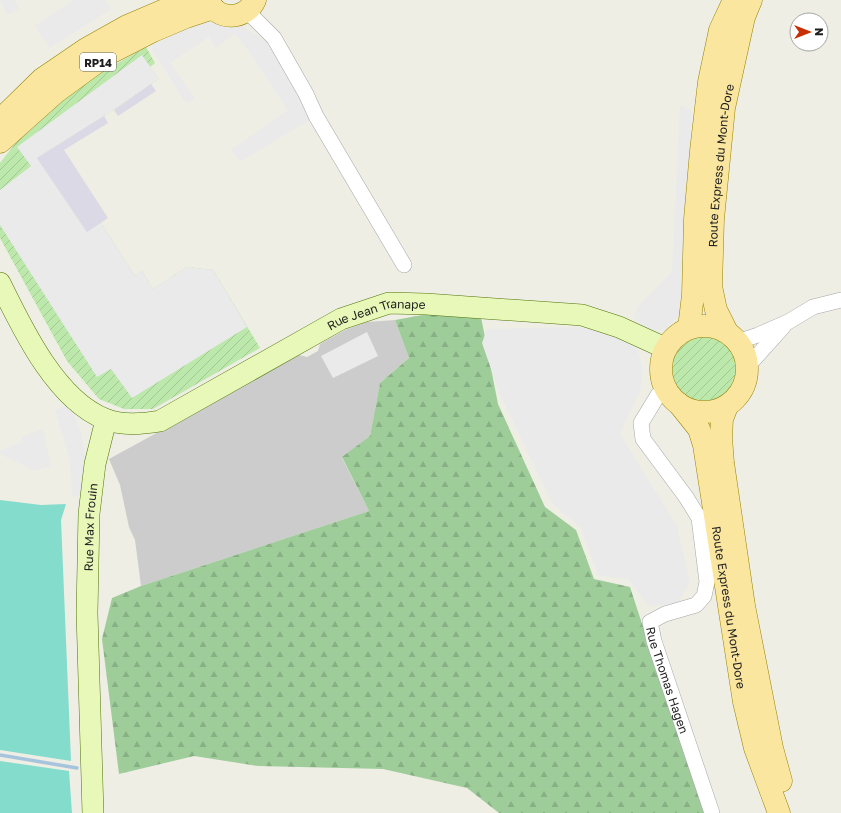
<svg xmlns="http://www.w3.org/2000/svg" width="841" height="813" viewBox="0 0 841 813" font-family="'Golos Text',sans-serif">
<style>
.religious{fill:#ccc}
.forest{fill:url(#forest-firs)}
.garden{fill:url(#garden-furrows)}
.pitch{fill:#84dccd}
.parking{fill:#eaeaea}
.plaza{fill:#dbd9e5}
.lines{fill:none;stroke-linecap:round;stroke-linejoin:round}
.stream{stroke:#a6c4dc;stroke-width:3.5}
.street-casing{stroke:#a5a5a5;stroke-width:16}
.secondary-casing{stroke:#507307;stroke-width:22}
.primary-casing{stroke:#958404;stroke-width:23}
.street{stroke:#fff;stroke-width:15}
.secondary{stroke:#e7f8b9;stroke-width:21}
.primary{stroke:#fae69f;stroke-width:22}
.labels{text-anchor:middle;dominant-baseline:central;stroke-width:3;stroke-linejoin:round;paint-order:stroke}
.shield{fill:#fff;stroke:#626262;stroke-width:1}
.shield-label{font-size:11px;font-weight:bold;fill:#1e1e1e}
.street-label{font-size:12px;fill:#1e1e1e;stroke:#fff}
</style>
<defs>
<pattern id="forest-firs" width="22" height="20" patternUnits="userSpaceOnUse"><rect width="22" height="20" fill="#9ecd9a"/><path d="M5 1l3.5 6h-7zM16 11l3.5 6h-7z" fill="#88b084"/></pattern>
<pattern id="garden-furrows" width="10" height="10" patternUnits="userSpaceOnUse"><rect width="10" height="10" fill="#bce8ab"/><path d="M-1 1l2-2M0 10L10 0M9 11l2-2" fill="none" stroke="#a1c793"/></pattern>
</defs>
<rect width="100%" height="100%" fill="#efeee4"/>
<polygon class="religious" points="395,320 409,358 380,383 370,436 342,458 369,511 141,586 135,540 129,527 120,485 109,459 299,355 307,357 318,351 320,344 345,330 367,322"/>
<polygon class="forest" points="428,314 481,317 498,404 545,507 576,530 594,579 630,587 704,813 499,813 467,788 383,769 258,766 194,756 119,774 102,639 112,598 141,586 369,511 342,457 370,436 380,383 409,358 395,320"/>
<g class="garden">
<polygon points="146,47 155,63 150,67 159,79 104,116 37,158 86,231 101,223 135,276 142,271 153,289 187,267 213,270 260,348 153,409 124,409 99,399 67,361 0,238 0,163 15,144 65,99 102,72"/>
<circle cx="702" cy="369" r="37"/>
</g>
<g class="pitch">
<polygon points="0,500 41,505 66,504 61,520 71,761 0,750"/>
<polygon points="0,761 69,771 72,813 0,813"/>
</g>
<g class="parking">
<polygon points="0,0 15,0 19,9 8,15"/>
<polygon points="73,0 105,0 111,9 50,48 35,26"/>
<polygon points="199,22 242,26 268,43 313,118 240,162 231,150 288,110 248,50 235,34 216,48 209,37 170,63 195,98 186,103 150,47 193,24"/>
<polygon points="142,55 159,79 104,116 37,158 86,231 101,223 135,276 142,271 153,289 187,267 213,270 247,327 132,398 111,369 97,377 0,225 0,190 31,166 17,147"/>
<polygon points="680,106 692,110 684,259 679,315 665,330 649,330 634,318 639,306 672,272"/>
<polygon points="577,327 611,332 638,350 643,370 641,389 620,434 677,526 690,583 676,604 648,606 629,580 598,575 581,528 552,503 500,395 482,343 487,329"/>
<polygon points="367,332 378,356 333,378 321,356"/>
<polygon points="70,404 81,433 85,455 86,495 72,497 70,461 55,410"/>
<polygon points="43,429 51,466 35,471 0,454 0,451 22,442 21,437"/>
</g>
<g class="plaza">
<polygon points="151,84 156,91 118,116 114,110"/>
<polygon points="104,116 108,123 64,150 108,218 87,232 37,158"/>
</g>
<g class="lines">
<polyline class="stream" points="0,755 77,768"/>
<defs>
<g id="street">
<polyline points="247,11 274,38 306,94 316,116 404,265"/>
<polyline points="737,340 746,339 758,335 788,322 813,307 841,300"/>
<polyline points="747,367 783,327"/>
<path id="s1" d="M 666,390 L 658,395 L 641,423 L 643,439 L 686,497 L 699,518 L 707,582 L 704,596 L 696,605 L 665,614 L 650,622 L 654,641 L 712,813"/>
</g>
<g id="secondary">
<path id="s2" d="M 0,283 C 22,328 56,400 105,419 C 122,426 143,424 160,421 L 341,319 L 389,303 L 426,304 L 582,315 L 619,327 L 665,348"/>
<path id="s3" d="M 93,813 L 87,613 L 89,514 L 95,464 L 106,420"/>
</g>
<g id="primary">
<path d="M 208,0 C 217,22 246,20 255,0"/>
<polyline points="0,120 42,79 86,49 127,26 188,0"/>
<polyline points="0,142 56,92 108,54 153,31 186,17 213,8"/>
<circle cx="704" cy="369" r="43"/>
<polyline points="689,328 693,295 695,219 701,151 709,82 720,30 734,0"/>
<path id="s4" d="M 727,332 L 716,310 L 711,286 L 713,219 L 724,108 L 744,17 L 751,0"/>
<path id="s5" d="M 679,404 L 699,429 L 704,445 L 744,702 L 755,748 L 779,813"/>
<polyline points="727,406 722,419 721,438 723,463 744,606 772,748 781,781"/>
</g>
</defs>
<use href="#street" class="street-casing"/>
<use href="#secondary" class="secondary-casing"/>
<use href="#primary" class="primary-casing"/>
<use href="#street" class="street"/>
<use href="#secondary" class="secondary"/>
<use href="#primary" class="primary"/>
</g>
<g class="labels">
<rect class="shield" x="80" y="53" width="36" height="18" rx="3"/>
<g class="shield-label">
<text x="98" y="62">RP14</text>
</g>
<g class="street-label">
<text stroke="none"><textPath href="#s4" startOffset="170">Route Express du Mont-Dore</textPath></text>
<text stroke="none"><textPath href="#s2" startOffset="475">Rue Jean Tranape</textPath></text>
<text stroke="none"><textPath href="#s3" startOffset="286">Rue Max Frouin</textPath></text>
<text stroke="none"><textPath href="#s5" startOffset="213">Route Express du Mont-Dore</textPath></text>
<text stroke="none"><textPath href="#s1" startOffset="356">Rue Thomas Hagen</textPath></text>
</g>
</g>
<g transform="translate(809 32) rotate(90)"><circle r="19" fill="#ffffff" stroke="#a5a5a5"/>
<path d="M0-3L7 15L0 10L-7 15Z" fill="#c82f05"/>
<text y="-6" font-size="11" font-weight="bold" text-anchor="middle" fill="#1e1e1e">N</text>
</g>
</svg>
